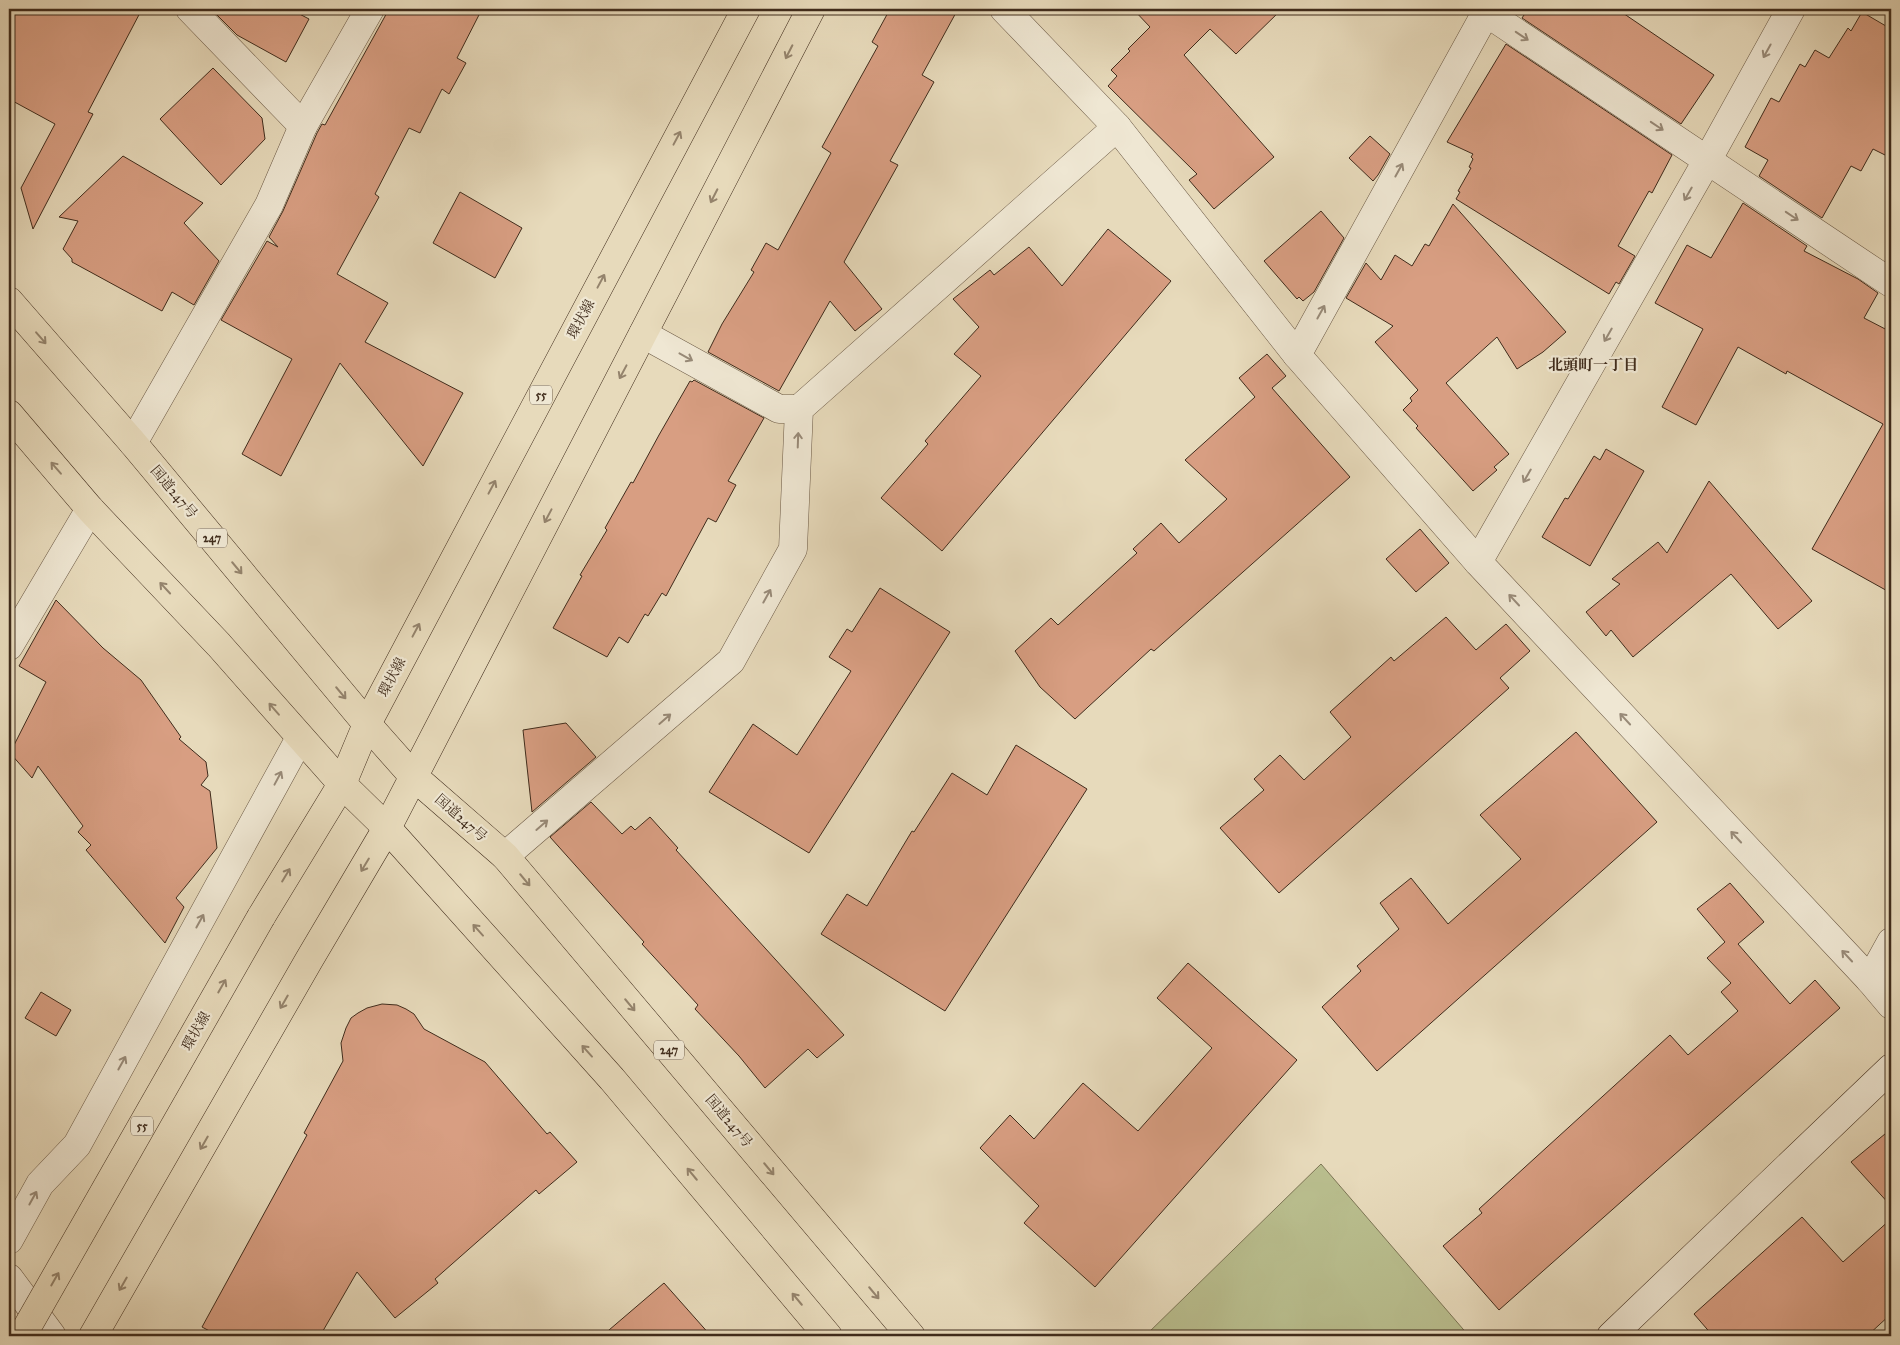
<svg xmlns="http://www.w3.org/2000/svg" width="1900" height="1345" viewBox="0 0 1900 1345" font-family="'IM FELL Great Primer','Noto Serif JP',serif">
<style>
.green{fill:#b9be8e;stroke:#7c7555}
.building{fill:#d89e82;stroke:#402c1c}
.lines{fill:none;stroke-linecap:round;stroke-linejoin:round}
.street-casing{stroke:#6a5844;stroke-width:29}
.secondary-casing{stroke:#402c1c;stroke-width:29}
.primary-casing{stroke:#402c1c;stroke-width:29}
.highway-casing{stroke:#402c1c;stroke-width:29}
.street{stroke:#efe7d3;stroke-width:28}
.secondary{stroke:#efe7d3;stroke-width:28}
.primary{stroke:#e7dabb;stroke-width:28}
.highway{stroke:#e7dabb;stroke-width:28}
.primary-bridge-casing{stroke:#402c1c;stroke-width:29;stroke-linecap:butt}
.primary-bridge{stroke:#e7dabb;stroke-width:28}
.oneway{stroke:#988a78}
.oneway2{stroke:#94836c}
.labels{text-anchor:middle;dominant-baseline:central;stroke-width:4.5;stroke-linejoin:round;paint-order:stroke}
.shield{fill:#efe7d3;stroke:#746453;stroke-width:1}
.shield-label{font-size:12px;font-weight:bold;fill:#402c1c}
.street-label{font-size:14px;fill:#402c1c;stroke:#efe7d3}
.neighbourhood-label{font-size:15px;font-weight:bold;fill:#402c1c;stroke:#efe7d3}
</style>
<rect width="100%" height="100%" fill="#e7dabb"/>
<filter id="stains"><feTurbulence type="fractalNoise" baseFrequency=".004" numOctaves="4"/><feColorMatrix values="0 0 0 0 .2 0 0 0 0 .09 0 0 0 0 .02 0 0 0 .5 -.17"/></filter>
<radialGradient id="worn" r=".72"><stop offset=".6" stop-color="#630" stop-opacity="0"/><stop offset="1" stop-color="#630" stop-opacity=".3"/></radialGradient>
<polygon class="green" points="1321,1164 1469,1336 1145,1336"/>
<g class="building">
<polygon points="9,9 142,9 88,112 93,114 33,229 21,188 55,124 9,99"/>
<polygon points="211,9 290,9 309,19 286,62 237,35"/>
<polygon points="389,9 482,9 457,58 466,63 449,94 442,89 420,133 409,128 375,194 379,197 337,274 388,303 365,342 463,393 423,466 340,363 281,476 242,454 292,359 221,320 267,241 278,247 269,237 283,211 317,133 322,124 325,125"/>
<polygon points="890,9 958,9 922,75 934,82 890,161 898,165 844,262 882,309 855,331 830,301 779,391 708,352 722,324 754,272 751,270 766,243 778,250 831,153 822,147 878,46 872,42"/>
<polygon points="1133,9 1282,9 1236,54 1210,29 1184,55 1274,157 1214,209 1189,180 1197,174 1108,86 1117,76 1111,70 1130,51 1128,49 1150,27"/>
<polygon points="1528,9 1617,9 1714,75 1681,124 1522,18"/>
<polygon points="1862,12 1891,29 1891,158 1873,149 1861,171 1851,166 1822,218 1759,176 1768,160 1745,147 1771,98 1779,102 1800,64 1805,67 1815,50 1829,58 1848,28 1851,31"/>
<polygon points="1506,44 1672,155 1652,193 1649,191 1618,246 1635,256 1619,284 1616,282 1609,294 1456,199 1460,192 1458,191 1471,168 1469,167 1473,159 1471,157 1473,154 1447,142"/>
<polygon points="213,68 262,118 265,139 221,185 160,119"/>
<polygon points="1370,136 1390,154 1378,175 1373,181 1349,158"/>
<polygon points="123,156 203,203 184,223 219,261 194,305 172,292 162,311 72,262 72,259 63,249 78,221 59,217"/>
<polygon points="460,192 522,228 495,278 433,243"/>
<polygon points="1743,203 1807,246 1804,251 1858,279 1878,293 1864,318 1891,332 1891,593 1812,549 1883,424 1787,371 1786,374 1738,347 1696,425 1662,407 1703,329 1655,303 1687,245 1711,258"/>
<polygon points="1453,204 1566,332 1543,352 1517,369 1497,337 1446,383 1509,454 1494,467 1497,470 1473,491 1416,428 1418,426 1403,410 1412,401 1410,398 1418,390 1375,342 1393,326 1346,298 1366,263 1381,280 1395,255 1412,266 1425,244 1429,246"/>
<polygon points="1321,211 1344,238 1314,292 1303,301 1299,297 1297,299 1264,261"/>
<polygon points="1108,229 1171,281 942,551 881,498 928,444 925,441 981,376 954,354 979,327 953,299 990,270 994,275 1029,247 1062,286"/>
<polygon points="1267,354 1286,376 1272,388 1350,477 1154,651 1151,649 1075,719 1040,687 1015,651 1051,618 1058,625 1137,553 1133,549 1161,523 1179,543 1227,499 1185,460 1255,397 1239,378"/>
<polygon points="694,380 764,418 728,481 736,485 716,522 708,518 666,596 662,593 648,616 645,614 628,643 619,637 607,657 553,628 582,576 580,575 607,530 605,528 631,482 633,483 659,435 690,381 692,382"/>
<polygon points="1606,449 1644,471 1590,566 1542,537 1565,498 1568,499 1594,456 1600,460"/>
<polygon points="1709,481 1812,601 1778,629 1731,574 1633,657 1611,630 1606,636 1586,612 1620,584 1612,579 1658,542 1667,553"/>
<polygon points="1420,529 1449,563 1416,592 1386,559"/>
<polygon points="880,588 950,632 809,853 709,792 753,724 797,755 851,671 829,657 847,629 852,632"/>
<polygon points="56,600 103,648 141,680 181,737 179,739 206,762 208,776 201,785 210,791 217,848 176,898 184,907 165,943 86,850 91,845 78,832 83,826 38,766 32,778 10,753 46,682 19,666"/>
<polygon points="1446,617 1476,650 1506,624 1530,651 1500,678 1509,688 1279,893 1220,828 1264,790 1254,779 1280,755 1304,780 1351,737 1330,712 1391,657 1394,661"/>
<polygon points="566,723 596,757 532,812 523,730"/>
<polygon points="1576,732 1657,822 1377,1071 1322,1007 1361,971 1357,966 1399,929 1380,903 1411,878 1448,924 1521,859 1480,815"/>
<polygon points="1016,745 1087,789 945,1011 821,934 847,894 867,906 912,831 914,832 952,773 987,795"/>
<polygon points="591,802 622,834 631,826 635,830 650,817 678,848 676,850 844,1035 817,1058 808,1049 765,1088 739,1056 695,1009 698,1005 642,944 644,942 550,837"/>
<polygon points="1730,883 1764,922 1738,944 1790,1004 1815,980 1840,1008 1499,1310 1443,1246 1482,1213 1479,1209 1670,1035 1688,1055 1738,1011 1721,992 1731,983 1707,958 1725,942 1697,909"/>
<polygon points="1188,963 1297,1060 1095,1287 1024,1223 1039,1206 980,1148 1010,1115 1034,1139 1083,1083 1138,1131 1212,1048 1157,998"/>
<polygon points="41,992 71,1010 56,1036 25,1018"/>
<polygon points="382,1004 397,1005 406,1009 414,1014 424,1029 485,1062 547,1134 550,1132 577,1162 539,1194 536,1190 435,1279 438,1283 395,1318 357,1272 320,1336 219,1336 202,1327 307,1135 304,1133 343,1061 341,1043 346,1028 351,1018 358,1013 367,1008"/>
<polygon points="1891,1129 1891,1206 1851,1162"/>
<polygon points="1802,1217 1843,1262 1891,1219 1891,1314 1867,1336 1713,1336 1694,1314"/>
<polygon points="664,1283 711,1336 602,1336"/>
</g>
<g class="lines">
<defs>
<g id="street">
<polyline points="190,9 303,126"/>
<polyline points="1004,9 1117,127 1297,355 1478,562 1870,980 1891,1005"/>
<polyline points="1481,9 1891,283"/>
<polyline points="643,334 779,409 799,409"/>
<polyline points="1297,355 1488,9"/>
<polyline points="133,443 269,205 303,126 370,9"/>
<polyline points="1478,562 1708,159 1791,9"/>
<polyline points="9,646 90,509"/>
<polyline points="505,856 731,661 793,549 799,409 1117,127"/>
<polyline points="1870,980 1891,942"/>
<polyline points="9,1240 40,1184 77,1145 300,738"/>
<polyline points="9,1278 52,1336"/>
</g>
<polyline id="secondary" points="1611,1336 1891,1068"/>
<g id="primary">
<polyline points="261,917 342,784 367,724 746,9"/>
<polyline points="93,1336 309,960 387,828 811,9"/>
</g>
<g id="highway">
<polyline points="9,301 133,443 367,724 413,776 505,856 911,1336"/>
<polyline points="9,414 90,509 219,645 342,784 387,828 612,1079 828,1336"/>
</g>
</defs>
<use href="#street" class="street-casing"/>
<use href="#secondary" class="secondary-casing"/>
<use href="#primary" class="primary-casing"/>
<use href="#highway" class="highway-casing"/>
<use href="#street" class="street"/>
<use href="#secondary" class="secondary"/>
<use href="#primary" class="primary"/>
<use href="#highway" class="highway"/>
<defs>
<polyline id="primary-bridge" points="22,1336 261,917"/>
</defs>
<use href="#primary-bridge" class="primary-bridge-casing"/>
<use href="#primary-bridge" class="primary-bridge"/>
</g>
<defs><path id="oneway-shaft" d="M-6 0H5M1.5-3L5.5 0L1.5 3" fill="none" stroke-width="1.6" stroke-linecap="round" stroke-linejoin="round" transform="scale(1.25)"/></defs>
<g class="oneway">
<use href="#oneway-shaft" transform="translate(1522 36) rotate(34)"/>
<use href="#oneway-shaft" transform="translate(1767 51) rotate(119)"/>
<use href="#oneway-shaft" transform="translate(1657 126) rotate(34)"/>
<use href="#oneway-shaft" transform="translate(1399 170) rotate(-61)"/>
<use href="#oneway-shaft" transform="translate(1688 194) rotate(120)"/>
<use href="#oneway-shaft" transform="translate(1792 216) rotate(34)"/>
<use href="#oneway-shaft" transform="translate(1321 312) rotate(-61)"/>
<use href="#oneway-shaft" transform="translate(1608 335) rotate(120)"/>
<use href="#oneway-shaft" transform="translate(686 357) rotate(29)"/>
<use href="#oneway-shaft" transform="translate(798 440) rotate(-88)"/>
<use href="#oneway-shaft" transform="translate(1527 476) rotate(120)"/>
<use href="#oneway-shaft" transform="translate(767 596) rotate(-61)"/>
<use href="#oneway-shaft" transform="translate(1514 600) rotate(-133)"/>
<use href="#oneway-shaft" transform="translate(665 719) rotate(-41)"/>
<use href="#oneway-shaft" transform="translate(1625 719) rotate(-133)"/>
<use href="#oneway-shaft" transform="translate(278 778) rotate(-62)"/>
<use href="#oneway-shaft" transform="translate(542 825) rotate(-41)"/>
<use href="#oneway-shaft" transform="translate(1736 837) rotate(-133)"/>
<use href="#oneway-shaft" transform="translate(200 921) rotate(-61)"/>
<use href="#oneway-shaft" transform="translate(1847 956) rotate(-133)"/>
<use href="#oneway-shaft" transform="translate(122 1063) rotate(-61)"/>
<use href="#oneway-shaft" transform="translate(33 1198) rotate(-61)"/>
</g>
<g class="oneway2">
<use href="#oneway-shaft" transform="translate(789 52) rotate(117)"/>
<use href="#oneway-shaft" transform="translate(677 138) rotate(-62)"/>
<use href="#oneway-shaft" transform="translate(714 196) rotate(117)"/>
<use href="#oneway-shaft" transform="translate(601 281) rotate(-62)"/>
<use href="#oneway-shaft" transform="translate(41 338) rotate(49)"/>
<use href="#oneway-shaft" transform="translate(623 372) rotate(118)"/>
<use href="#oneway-shaft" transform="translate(56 468) rotate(-131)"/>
<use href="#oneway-shaft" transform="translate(492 487) rotate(-62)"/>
<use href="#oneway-shaft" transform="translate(548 516) rotate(118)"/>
<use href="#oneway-shaft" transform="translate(237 568) rotate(50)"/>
<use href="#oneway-shaft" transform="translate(165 588) rotate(-133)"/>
<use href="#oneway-shaft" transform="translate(416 630) rotate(-62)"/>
<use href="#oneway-shaft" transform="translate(341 693) rotate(50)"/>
<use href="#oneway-shaft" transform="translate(274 709) rotate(-131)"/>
<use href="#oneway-shaft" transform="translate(365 865) rotate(121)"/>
<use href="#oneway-shaft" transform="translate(286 875) rotate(-59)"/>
<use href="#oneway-shaft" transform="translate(525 880) rotate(50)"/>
<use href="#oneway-shaft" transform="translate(478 930) rotate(-132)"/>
<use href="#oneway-shaft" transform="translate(222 986) rotate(-60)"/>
<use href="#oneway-shaft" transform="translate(284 1002) rotate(120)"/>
<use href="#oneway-shaft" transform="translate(630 1005) rotate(50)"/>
<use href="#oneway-shaft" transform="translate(587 1051) rotate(-132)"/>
<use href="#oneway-shaft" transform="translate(204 1143) rotate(120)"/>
<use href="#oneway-shaft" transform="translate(769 1169) rotate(50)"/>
<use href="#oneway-shaft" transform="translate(692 1174) rotate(-130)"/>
<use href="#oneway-shaft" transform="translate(55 1279) rotate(-60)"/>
<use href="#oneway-shaft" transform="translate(123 1284) rotate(120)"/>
<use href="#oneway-shaft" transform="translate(874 1293) rotate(50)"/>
<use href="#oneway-shaft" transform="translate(797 1299) rotate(-130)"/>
</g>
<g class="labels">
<g class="shield">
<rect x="530" y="385.5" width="22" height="19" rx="4"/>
<rect x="197" y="528.5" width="30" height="19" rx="4"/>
<rect x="654" y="1040.5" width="30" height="19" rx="4"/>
<rect x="131" y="1116.5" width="22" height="19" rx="4"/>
</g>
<g class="shield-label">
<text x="541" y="395">55</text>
<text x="212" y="538">247</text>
<text x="669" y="1050">247</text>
<text x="142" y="1126">55</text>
</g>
<g class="street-label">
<text transform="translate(581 319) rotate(-62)">環状線</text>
<text transform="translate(174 492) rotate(50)">国道247号</text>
<text transform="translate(392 677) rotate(-62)">環状線</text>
<text transform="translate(461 818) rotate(41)">国道247号</text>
<text transform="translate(196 1031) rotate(-60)">環状線</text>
<text transform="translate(729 1121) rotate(50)">国道247号</text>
</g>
<g class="neighbourhood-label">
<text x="1593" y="365">北頭町一丁目</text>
</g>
</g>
<rect width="1900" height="1345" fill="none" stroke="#e7dabb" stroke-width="30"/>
<rect x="10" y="10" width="1880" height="1325" fill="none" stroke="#402c1c" stroke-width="2.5"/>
<rect x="15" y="15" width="1870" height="1315" fill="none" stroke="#402c1c"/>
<rect width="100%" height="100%" filter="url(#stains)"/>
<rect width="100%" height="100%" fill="url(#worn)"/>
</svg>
